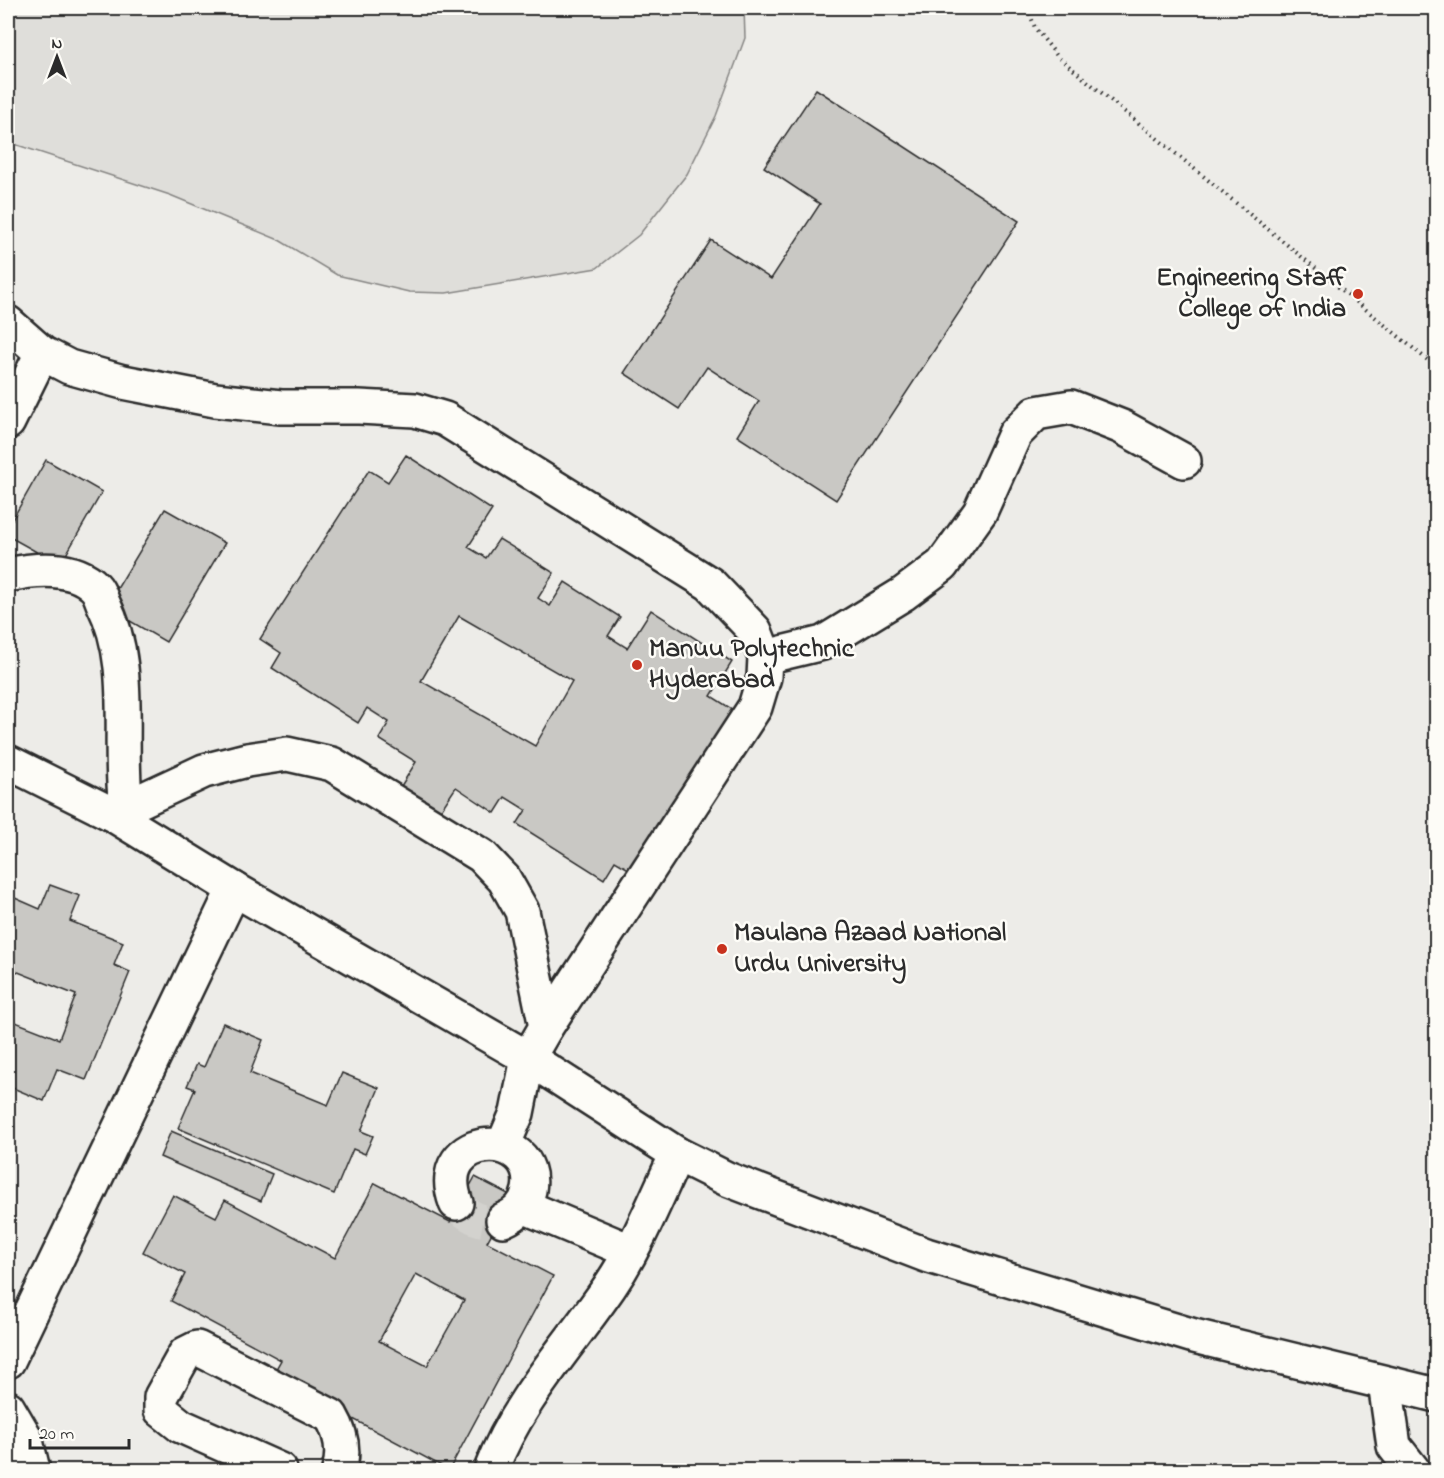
<svg xmlns="http://www.w3.org/2000/svg" width="1444" height="1478" viewBox="0 0 1444 1478" font-family="'Indie Flower',sans-serif">
<style>
.built{fill:#edece8}
.green{fill:#dfdeda;stroke:#858482;stroke-width:1.5}
.building{fill:#c9c8c4;stroke:#2b2b2b;stroke-width:1.5;fill-rule:evenodd}
.lines{fill:none;stroke-linecap:round;stroke-linejoin:round}
.minor-tunnel{stroke:#d3d2ce;stroke-width:33;stroke-dasharray:33 16;stroke-linecap:butt}
.minor-casing{stroke:#2b2b2b;stroke-width:38}
.path{stroke:#2b2b2b;stroke-width:4;stroke-dasharray:1.5 4.5;stroke-linecap:butt}
.minor{stroke:#fdfcf7;stroke-width:33}
.poi-dot{fill:#c8321e;stroke:#fdfcf7;stroke-width:2}
.labels{text-anchor:middle;dominant-baseline:central;stroke-width:5;stroke-linejoin:round;paint-order:stroke}
.poi-label{font-size:27px;font-weight:bold;fill:#2b2b2b;stroke:#fdfcf7;text-anchor:start}
</style>
<rect width="100%" height="100%" fill="#fdfcf7"/>
<filter id="ink" filterUnits="userSpaceOnUse"><feTurbulence type="fractalNoise" baseFrequency=".0167" numOctaves="2"/><feDisplacementMap in="SourceGraphic" scale="12" xChannelSelector="R" yChannelSelector="G"/><feConvolveMatrix kernelMatrix="1 2 1 2 8 2 1 2 1" color-interpolation-filters="sRGB"/></filter>
<g filter="url(#ink)">
<rect class="built" x="8" y="8" width="1428" height="1462"/>
<polygon class="green" points="8,8 744,8 745,38 716,116 687,174 639,235 597,268 446,293 409,292 337,275 279,240 170,195 8,142"/>
<g class="building">
<polygon points="816,89 1019,221 836,500 737,436 759,401 707,367 679,409 624,373 711,240 771,279 820,204 764,167"/>
<path d="M 406,455 L 492,510 L 468,547 L 486,558 L 499,539 L 554,573 L 538,598 L 550,606 L 565,582 L 620,617 L 608,636 L 627,648 L 651,610 L 732,662 L 711,696 L 735,711 L 632,871 L 615,861 L 604,879 L 517,824 L 526,810 L 505,797 L 495,813 L 456,787 L 435,819 L 396,794 L 416,762 L 379,739 L 389,722 L 367,708 L 358,723 L 272,668 L 281,653 L 260,639 L 369,470 L 388,482 ZM 459,616 L 572,681 L 535,746 L 421,681 Z"/>
<polygon points="46,460 102,492 60,565 8,536 8,527"/>
<polygon points="165,509 225,543 166,642 106,607"/>
<polygon points="50,885 80,896 70,921 123,942 114,965 130,972 86,1080 57,1069 44,1101 8,1086 8,1019 59,1039 76,995 8,968 8,895 40,909"/>
<polygon points="223,1023 263,1040 250,1073 328,1105 342,1073 379,1088 361,1131 373,1136 365,1154 353,1149 334,1194 178,1128 195,1089 187,1086 197,1064 204,1067"/>
<polygon points="171,1131 272,1174 261,1201 160,1157"/>
<path d="M 475,1177 L 512,1196 L 487,1242 L 553,1276 L 449,1470 L 272,1376 L 281,1360 L 171,1301 L 185,1274 L 143,1252 L 173,1195 L 216,1217 L 225,1200 L 335,1258 L 375,1183 L 450,1222 ZM 416,1274 L 464,1300 L 427,1366 L 379,1341 Z"/>
<polygon points="1190,1465 1220,1470 1189,1470"/>
</g>
<g class="lines">
<path class="minor-tunnel" d="M 456,1203 C 470,1219 483,1224 503,1220"/>
<defs>
<g id="minor">
<polyline points="8,323 42,353 69,367 123,382 215,400 281,407 359,407 415,410 445,419 710,584 755,631 765,657 764,677 755,707 546,1027"/>
<polyline points="8,422 42,353"/>
<path d="M 8,575 C 34,569 74,565 95,587 C 99,591 101,598 103,603 C 135,666 117,740 126,807"/>
<polyline points="765,657 823,643 903,594 942,565 980,512 1015,434 1036,413 1071,407 1122,427 1184,461"/>
<polyline points="8,762 112,814 234,889 528,1058 677,1154 727,1179 926,1255 1194,1336 1436,1395"/>
<polyline points="112,814 204,771 247,760 287,754 332,764 482,856 504,879 522,911 546,1027 528,1058 517,1113 503,1146"/>
<path d="M 456,1203 C 429,1130 540,1127 529,1190 C 526,1205 517,1214 503,1220"/>
<polyline points="523,1206 630,1251"/>
<polyline points="8,1361 234,889"/>
<polyline points="1385,1383 1394,1446 1413,1470"/>
<polyline points="8,1408 25,1437 33,1470"/>
<path d="M 280,1470 L 181,1426 L 161,1410 L 161,1397 L 185,1354 L 197,1348 L 331,1416 C 341,1433 345,1451 339,1470"/>
<path d="M 491,1470 C 517,1401 569,1346 610,1286 C 638,1245 656,1198 677,1154"/>
</g>
</defs>
<use href="#minor" class="minor-casing"/>
<polyline class="path" points="1028,8 1035,28 1058,57 1436,367"/>
<use href="#minor" class="minor"/>
</g>
</g>
<g class="poi-dot">
<circle cx="1358" cy="294" r="6"/>
<circle cx="637" cy="665" r="6"/>
<circle cx="722" cy="949" r="6"/>
</g>
<g class="labels">
<g class="poi-label">
<text x="1346" y="278" text-anchor="end">Engineering Staff<tspan x="1346" dy="31">College of India</tspan></text>
<text x="649" y="649">Manuu Polytechnic<tspan x="649" dy="31">Hyderabad</tspan></text>
<text x="734" y="933">Maulana Azaad National<tspan x="734" dy="31">Urdu University</tspan></text>
</g>
</g>
<rect width="1444" height="1478" fill="none" stroke="#fdfcf7" stroke-width="30"/>
<rect x="15" y="15" width="1414" height="1448" fill="none" stroke="#2b2b2b" stroke-width="2" filter="url(#ink)"/>
<g transform="translate(57 57)" stroke="#fdfcf7" stroke-width="4.5" paint-order="stroke">
<path d="M0-4.5L10 22L0 15L-10 22Z" fill="#2b2b2b"/>
<text y="-9" font-size="16" font-weight="bold" text-anchor="middle" fill="#2b2b2b">N</text>
</g>
<path d="M30 1439v9h99v-9" fill="none" stroke="#2b2b2b" stroke-width="3"/>
<text x="39" y="1439" font-size="18" fill="#2b2b2b" stroke="#fdfcf7" stroke-width="4.5" paint-order="stroke">20 m</text>
</svg>
